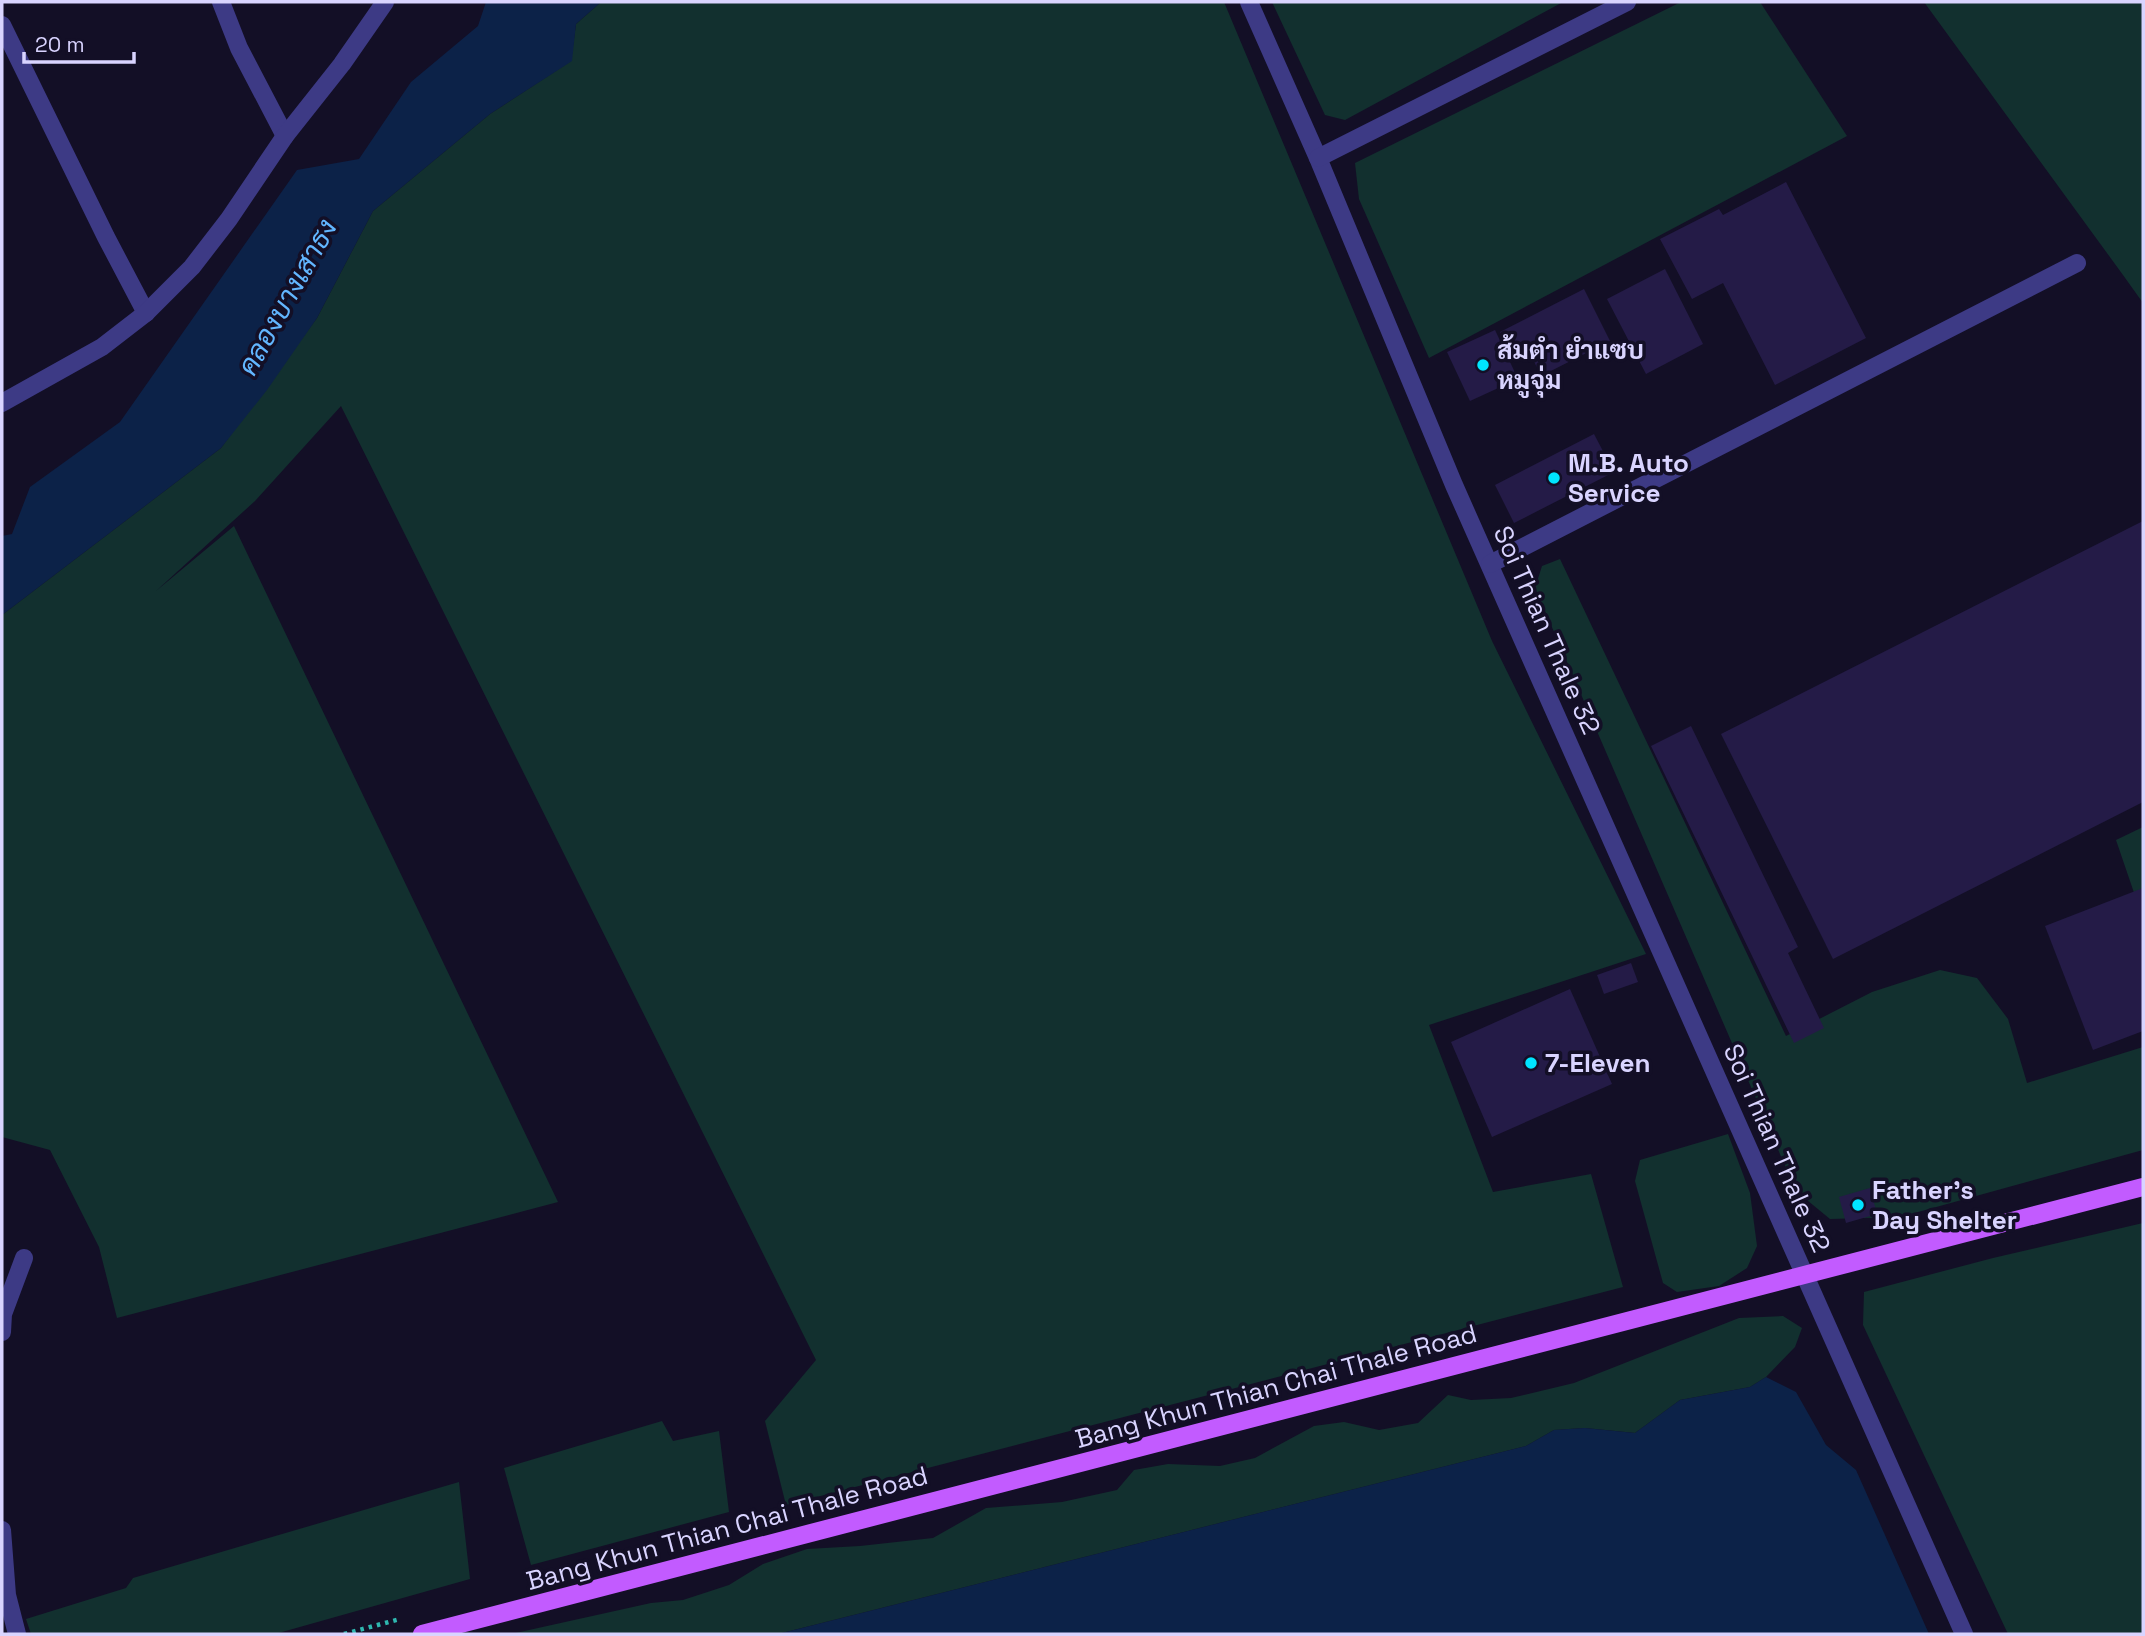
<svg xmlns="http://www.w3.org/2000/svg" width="2145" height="1636" viewBox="0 0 2145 1636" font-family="'Space Grotesk',Sarabun,sans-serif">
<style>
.green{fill:#12302f}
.water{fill:#0c2248}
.building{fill:#241b47}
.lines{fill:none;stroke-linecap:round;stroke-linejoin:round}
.path{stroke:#2fb8b0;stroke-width:4.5;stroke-dasharray:3.5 5;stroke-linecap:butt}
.minor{stroke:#3d3a85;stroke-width:18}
.major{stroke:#c25bff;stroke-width:18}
.poi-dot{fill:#00e5ff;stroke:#130f26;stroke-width:2.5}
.labels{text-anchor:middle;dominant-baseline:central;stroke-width:7;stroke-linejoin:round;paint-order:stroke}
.poi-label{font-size:26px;font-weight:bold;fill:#d9d4ff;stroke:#130f26;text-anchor:start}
.street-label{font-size:26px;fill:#d9d4ff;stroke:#130f26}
.water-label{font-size:28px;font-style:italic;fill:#62b6ff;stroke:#130f26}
</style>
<rect width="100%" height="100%" fill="#130f26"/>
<g class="green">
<polygon points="601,2 1224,2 1492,641 1646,954 1429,1025 1493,1192 1591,1174 1623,1287 786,1505 765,1421 816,1360 341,406 255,501 156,591 234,526 558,1202 117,1318 99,1247 50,1150 2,1137 2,615 221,448 317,318 373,211 490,114 571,61 576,24"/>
<polygon points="1272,2 1563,2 1345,120 1325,115"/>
<polygon points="1681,2 1760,2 1847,136 1429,358 1359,199 1355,163"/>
<polygon points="1924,2 2143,2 2143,303 2123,275"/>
<polygon points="1560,559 1786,1036 1872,992 1940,970 1977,978 2008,1019 2027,1083 2143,1047 2143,1150 1900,1217 1830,1219 1796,1191 1535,588 1542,566"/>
<polygon points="2143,827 2143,919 2116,840"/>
<polygon points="1728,1134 1750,1193 1757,1246 1747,1268 1719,1286 1677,1292 1663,1283 1635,1181 1640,1160"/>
<polygon points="2143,1223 2143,1634 2008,1634 1863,1325 1864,1292 1993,1258"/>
<polygon points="1783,1316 1802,1328 1795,1347 1766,1377 1750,1387 1680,1400 1635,1433 1585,1428 1554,1430 1526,1446 778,1634 511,1634 651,1603 683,1600 729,1585 763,1564 807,1549 860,1546 933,1538 986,1508 1062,1502 1117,1490 1134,1470 1168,1464 1220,1466 1255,1458 1314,1426 1344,1422 1379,1430 1418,1423 1448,1395 1471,1400 1511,1398 1574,1383 1739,1318"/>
<polygon points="662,1421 673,1441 719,1431 729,1512 531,1565 504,1468"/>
<polygon points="459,1482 470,1579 275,1634 31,1634 26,1619 126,1588 133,1578"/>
</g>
<g class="water">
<polygon points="486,2 601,2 576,24 572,61 490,114 373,211 317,318 267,390 221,448 2,615 2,536 12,534 30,487 120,422 297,170 359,159 411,82 478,26"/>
<polygon points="1766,1377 1796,1392 1826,1445 1856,1470 1929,1634 778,1634 1526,1446 1554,1430 1585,1428 1635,1433 1680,1400 1750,1387"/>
</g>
<g class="building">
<polygon points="1786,182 1866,338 1775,385 1723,283 1692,299 1660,239 1719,209 1723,215"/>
<polygon points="1665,269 1703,344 1646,374 1607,299"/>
<polygon points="1584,289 1610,341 1541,376 1530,353 1515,361 1500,332"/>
<polygon points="1495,330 1518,379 1470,401 1447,352"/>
<polygon points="1594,434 1614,472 1514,523 1495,485"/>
<polygon points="2143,521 2143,802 1833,959 1721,734"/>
<polygon points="1691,726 1798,947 1788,953 1824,1028 1794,1043 1651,746"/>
<polygon points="2143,888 2143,1031 2093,1050 2045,926"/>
<polygon points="1631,963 1638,982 1604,994 1597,975"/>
<polygon points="1570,989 1612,1084 1492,1137 1451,1042"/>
<polygon points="1870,1188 1877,1214 1846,1223 1839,1197"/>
</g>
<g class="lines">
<polyline class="path" points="344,1634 400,1619"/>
<g class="minor">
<polyline points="221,2 239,48 285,136"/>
<polyline points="1249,2 1318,158 1454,485 1964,1634"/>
<polyline points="2,25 106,237 146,313"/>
<polyline points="1318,158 1627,2"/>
<polyline points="2,403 102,347 146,313 192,267 229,219 285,136 342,64 385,2"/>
<polyline points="1490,564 2077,263"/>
<polyline points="2,1332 3,1314 24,1258"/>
<polyline points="2,1530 7,1595 17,1634"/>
</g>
<polyline class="major" points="422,1634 2143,1187"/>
</g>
<g class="poi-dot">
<circle cx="1483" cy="365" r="7"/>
<circle cx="1554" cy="478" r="7"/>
<circle cx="1531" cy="1063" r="7"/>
<circle cx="1858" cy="1205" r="7"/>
</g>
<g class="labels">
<g class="poi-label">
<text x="1497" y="350">ส้มตำ ยำแซบ<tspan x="1497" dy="30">หมูจุ่ม</tspan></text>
<text x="1568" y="463">M.B. Auto<tspan x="1568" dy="30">Service</tspan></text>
<text x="1545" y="1063">7-Eleven</text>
<text x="1872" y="1190">Father's<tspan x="1872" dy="30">Day Shelter</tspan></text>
</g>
<g class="street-label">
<text transform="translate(1547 630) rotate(66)">Soi Thian Thale 32</text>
<text transform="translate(1777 1148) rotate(66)">Soi Thian Thale 32</text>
<text transform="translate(1276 1386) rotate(-15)">Bang Khun Thian Chai Thale Road</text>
<text transform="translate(727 1528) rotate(-15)">Bang Khun Thian Chai Thale Road</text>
</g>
<g class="water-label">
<text transform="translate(287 297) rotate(-61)">คลองบางเสาธง</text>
</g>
</g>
<rect width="2145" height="1636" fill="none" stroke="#d9d4ff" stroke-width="7"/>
<path d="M24 52v10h110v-10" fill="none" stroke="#d9d4ff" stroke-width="3.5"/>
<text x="35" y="52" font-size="21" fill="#d9d4ff" stroke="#130f26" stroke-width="5" paint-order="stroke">20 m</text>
</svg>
